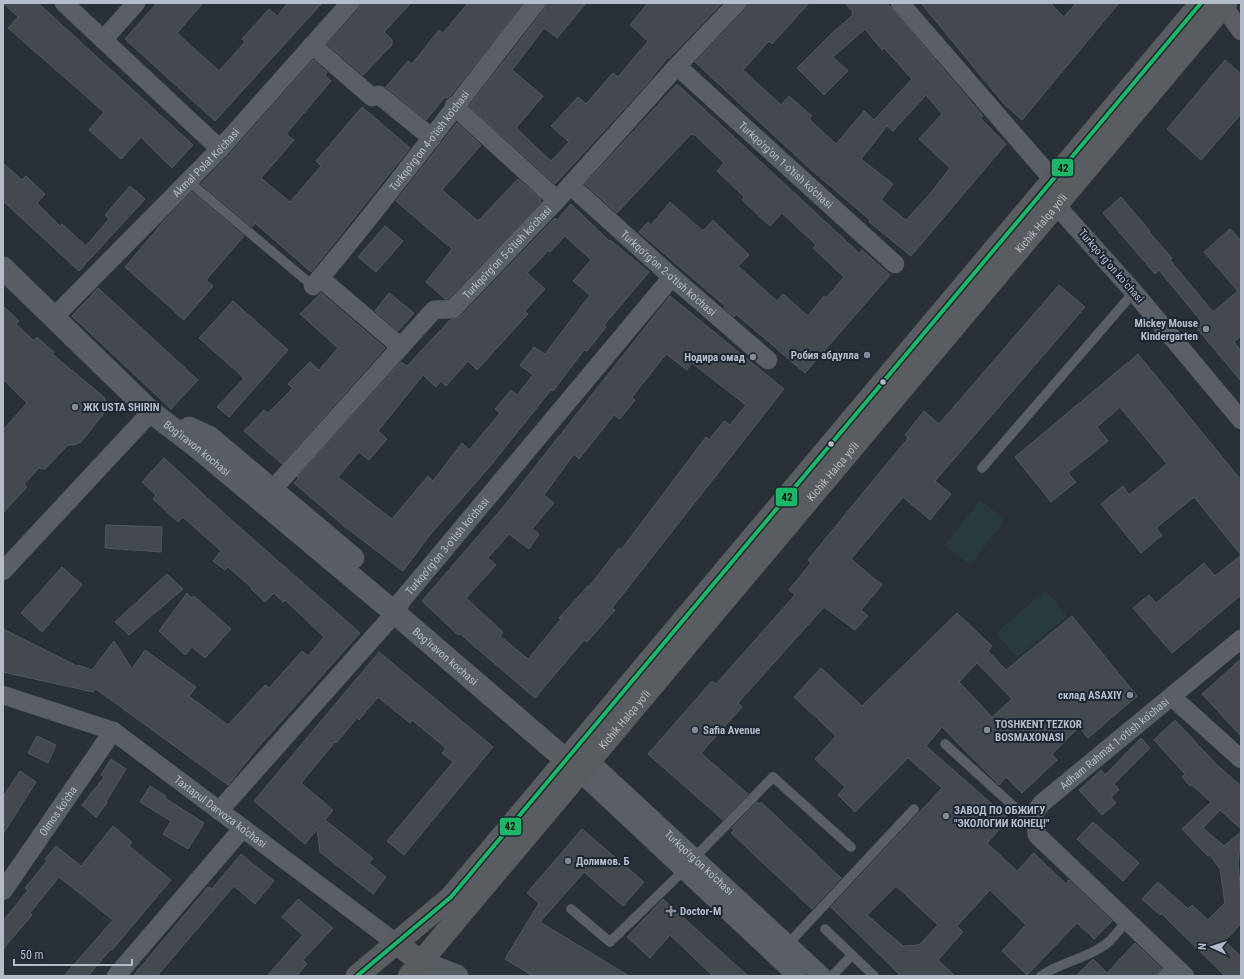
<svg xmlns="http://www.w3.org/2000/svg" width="1244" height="979" viewBox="0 0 1244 979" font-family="'Roboto Condensed',sans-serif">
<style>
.green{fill:#273a3e}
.building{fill:#444950;stroke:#52575f;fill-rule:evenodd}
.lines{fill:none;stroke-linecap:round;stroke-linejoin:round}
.lane-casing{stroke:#484c53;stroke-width:10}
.street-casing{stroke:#484c53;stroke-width:19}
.secondary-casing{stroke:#484c53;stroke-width:23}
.highway-casing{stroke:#474c53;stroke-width:23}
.lane{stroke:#5a5e66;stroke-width:9}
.street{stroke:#5a5e66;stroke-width:18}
.secondary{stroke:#595d64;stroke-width:22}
.highway{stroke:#5a5d60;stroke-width:22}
.bus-1-casing{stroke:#1d2633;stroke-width:7}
.bus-1{stroke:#1ab867;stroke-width:4}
.poi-dot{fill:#848b96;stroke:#1d2633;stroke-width:1.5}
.bus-dot{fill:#b4bcc9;stroke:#1d2633;stroke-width:1.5}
.labels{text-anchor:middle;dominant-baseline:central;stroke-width:4;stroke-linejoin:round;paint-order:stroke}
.street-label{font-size:11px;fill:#b4bcc9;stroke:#1d2633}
.poi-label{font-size:11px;font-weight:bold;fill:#b4bcc9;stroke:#1d2633;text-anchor:start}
.line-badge{stroke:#1d2633;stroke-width:1.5}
.pale-badge-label{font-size:11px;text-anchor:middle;font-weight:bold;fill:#111}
</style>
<rect width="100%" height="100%" fill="#2a3038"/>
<g class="green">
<polygon points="980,500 1005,520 970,565 945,545"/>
<polygon points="1046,590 1067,616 1017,658 996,633"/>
</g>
<g class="building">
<polygon points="3,3 38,3 193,145 172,168 141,137 121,159 89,130 104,112 8,28 18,17"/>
<polygon points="157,3 203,3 177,33 219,71 245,42 242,39 269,9 277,16 288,3 322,3 215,121 125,39"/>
<polygon points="360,3 411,3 384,32 392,40 392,45 363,75 327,44 358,10"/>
<polygon points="468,3 523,3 450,96 447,98 445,97 426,120 386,87 408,61 412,64 439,30 443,33"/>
<polygon points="546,3 586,3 557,38 544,28 512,70 543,96 516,128 551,161 569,142 551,126 578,97 586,104 613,73 618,77 648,41 630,25 648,3 722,3 669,58 668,57 646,85 555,184 469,106 544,10"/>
<path d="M 747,3 L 809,3 L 772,44 L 769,41 L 743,70 L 781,105 L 789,96 L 812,116 L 809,119 L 836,144 L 864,111 L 874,120 L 912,79 L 884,48 L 882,50 L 865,29 L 833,57 L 848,71 L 824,95 L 797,68 L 831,34 L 853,15 L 852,13 L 853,12 L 845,3 L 887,3 L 983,116 L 980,118 L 1006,144 L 911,256 L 869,222 L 870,220 L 809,168 L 695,62 L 745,10 ZM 926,95 L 942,114 L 919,139 L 950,168 L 929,195 L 906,220 L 881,200 L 893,184 L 861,159 L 887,126 L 893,131 Z"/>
<polygon points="921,3 1050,3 1064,17 1076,3 1119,3 1022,120 1004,104"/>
<polygon points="313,60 327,72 325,75 331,81 286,134 294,140 261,178 290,202 321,166 316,161 362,107 410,148 311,272 255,223 252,227 201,184 228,156"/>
<polygon points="1225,60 1241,74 1241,114 1201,160 1167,129"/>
<polygon points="677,84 859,253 862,250 890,275 805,373 736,314 734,317 724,308 725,306 639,232 648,222 651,225 670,202 703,231 713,220 749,255 738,266 777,301 783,294 808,316 824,296 826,298 844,277 813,248 816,245 782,213 770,226 742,200 744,197 717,171 724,163 694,134 693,135 691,134 617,213 585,184"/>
<polygon points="457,123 481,145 442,190 478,221 518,179 541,199 540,203 448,299 445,299 426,282 452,249 396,201"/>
<polygon points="3,163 22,180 26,176 45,194 37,203 60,226 62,224 86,246 109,219 105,215 130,186 145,199 79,271 3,201"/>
<polygon points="192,192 244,236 206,280 213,286 184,320 125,267 163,222"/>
<polygon points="1121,197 1150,231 1149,232 1172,258 1170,260 1213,312 1238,291 1204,252 1230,229 1241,241 1241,336 1234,342 1241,351 1241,381 1195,326 1201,321 1159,270 1155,274 1103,213"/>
<path d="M 571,204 L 609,241 L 610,240 L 649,272 L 604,325 L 606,327 L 587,351 L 584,350 L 553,391 L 551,390 L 491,465 L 429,536 L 403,571 L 344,526 L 294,483 L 299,478 L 297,477 L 401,362 L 407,366 L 450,320 L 461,316 L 555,218 L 557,220 ZM 565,236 L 591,260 L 573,281 L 590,295 L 545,354 L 534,347 L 520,365 L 533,375 L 517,395 L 511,390 L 495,409 L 500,413 L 469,450 L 462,443 L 433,481 L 428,476 L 392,519 L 338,477 L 359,452 L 369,460 L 387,439 L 378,431 L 423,375 L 436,387 L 441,381 L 446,386 L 468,361 L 477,370 L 528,314 L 525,311 L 545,289 L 527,273 L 549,250 L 550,252 Z"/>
<polygon points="385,226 403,241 376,272 358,257"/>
<polygon points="1059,285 1085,307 935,481 951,494 930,520 903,497 851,559 882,585 861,610 868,616 855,630 824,607 738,703 742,707 701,753 748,794 723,820 648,754 712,681 716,684 795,595 789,590 811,563 808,560 908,438 905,435 924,411 939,424"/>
<polygon points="98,288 198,380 171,409 72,316"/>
<polygon points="321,293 385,348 282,464 244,431 264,410 268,413 293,388 288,384 310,362 319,370 338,348 300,314"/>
<polygon points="389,293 414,313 398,331 375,311"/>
<path d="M 670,296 L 784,389 L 612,608 L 615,610 L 587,642 L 584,640 L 535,698 L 460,634 L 458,635 L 422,601 L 504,506 ZM 666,354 L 687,370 L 692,363 L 746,405 L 730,425 L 724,421 L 709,440 L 706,437 L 621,550 L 619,548 L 589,587 L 588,586 L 559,618 L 561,619 L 528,659 L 500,636 L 503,632 L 466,598 L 496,565 L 488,558 L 509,534 L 529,549 L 539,534 L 532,529 L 554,503 L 544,495 L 574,454 L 579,459 L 614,415 L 620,419 L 635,400 L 632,397 Z"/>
<polygon points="233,301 288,350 229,417 217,407 244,378 199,338"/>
<polygon points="3,306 19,321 16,324 34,341 37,337 54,352 52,354 104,397 107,404 105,412 81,442 74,445 68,445 45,469 39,468 24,484 27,487 3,513 3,430 27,403 3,379"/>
<polygon points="1138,354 1241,480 1241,595 1172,653 1133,608 1149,595 1156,603 1204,563 1215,576 1241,555 1194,497 1156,528 1162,535 1141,553 1101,504 1123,486 1129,495 1167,464 1120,407 1097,427 1108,441 1068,473 1076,482 1051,502 1015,457"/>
<polygon points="164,458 227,516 360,633 255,751 228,785 96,689 93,692 3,672 3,629 77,666 78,665 92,670 114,641 132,669 145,650 196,687 189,696 228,725 265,685 269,688 302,651 308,656 324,637 285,600 283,602 274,593 265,602 251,589 252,588 228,567 225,570 213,561 221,551 183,517 178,522 153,499 156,495 142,482"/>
<polygon points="106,525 162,527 161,552 105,548"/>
<polygon points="62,567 82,585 42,632 21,613"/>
<polygon points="167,574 183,589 129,635 115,622"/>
<polygon points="187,593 192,598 194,596 231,629 205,658 192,647 185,655 159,631"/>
<path d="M 957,613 L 992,646 L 988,651 L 1006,670 L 1072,616 L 1137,696 L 1088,738 L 1079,727 L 1052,754 L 1057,760 L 1022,793 L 1006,777 L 999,785 L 942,727 L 926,746 L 1009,819 L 987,843 L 1017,871 L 1034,853 L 1066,884 L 1069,880 L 1112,921 L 1094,939 L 1077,923 L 1027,975 L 1002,951 L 1026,925 L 990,890 L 957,926 L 963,932 L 938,960 L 955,976 L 901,976 L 831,907 L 942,788 L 908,758 L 855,812 L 838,795 L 845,787 L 815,759 L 836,736 L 794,697 L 821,668 L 862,706 ZM 977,663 L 1012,699 L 992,717 L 959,682 ZM 896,886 L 938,925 L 919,945 L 903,946 L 867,915 Z"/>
<polygon points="379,652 493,747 404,855 387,841 453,762 442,753 446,748 412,720 410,723 378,697 359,720 357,718 336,743 335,742 301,783 333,810 325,820 373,858 369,863 386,877 373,894 320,852 317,829 305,844 254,801"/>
<polygon points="1241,659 1241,736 1202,694"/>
<polygon points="1175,720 1217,765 1241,786 1241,829 1220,810 1203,828 1224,846 1241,832 1238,864 1241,894 1241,924 1225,941 1241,957 1241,976 1225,976 1161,913 1160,915 1142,899 1158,882 1188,909 1192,905 1208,920 1225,903 1220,869 1209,854 1208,856 1182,829 1211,802 1192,785 1190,786 1182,777 1185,774 1154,740"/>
<polygon points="37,736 56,745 48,763 28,753"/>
<polygon points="1141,738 1150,748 1114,784 1119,790 1111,797 1116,803 1102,815 1079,790 1101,770 1105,775"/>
<polygon points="111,759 126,769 106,802 107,803 96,817 82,805 104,777 101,775"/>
<polygon points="20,771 36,782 3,834 3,797"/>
<polygon points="150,786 166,796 165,798 204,823 188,849 163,834 171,821 140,802"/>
<polygon points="757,802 759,804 761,802 841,878 812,909 731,833 734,830 732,828"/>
<polygon points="1093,822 1139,863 1123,881 1077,839"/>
<polygon points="113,826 132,842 129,846 171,880 112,950 111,949 88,976 64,976 113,920 59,877 30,913 32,915 3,949 3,921 28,890 25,888 47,861 45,859 56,846 81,866"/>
<polygon points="582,829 644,882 623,906 584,872 540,922 629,976 533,976 505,959 539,903 527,893"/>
<polygon points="241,854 274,881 255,904 234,886 157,976 133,976 208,887 212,889"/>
<polygon points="298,899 333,928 303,960 307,964 296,976 267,976 303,935 282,917"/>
<polygon points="663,899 685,919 748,976 713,976 670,935 650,958 627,937"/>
<polygon points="1135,943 1161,968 1156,976 1076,976 1093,959 1107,973"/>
</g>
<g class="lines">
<defs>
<g id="lane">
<polyline points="188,181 313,286"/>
<polyline points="982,468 1134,292"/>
<polyline points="945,744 1020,812 1034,813"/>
<polyline points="695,857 773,777 851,847"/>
<polyline points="571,909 610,942 684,870"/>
<polyline points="825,929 874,976"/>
<polyline points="788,944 914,809"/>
<polyline points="832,976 852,955"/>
<path d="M 1041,976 C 1060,962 1087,959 1106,944 C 1114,938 1120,928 1127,921"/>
<polyline points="1162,976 1172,965"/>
</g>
<g id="street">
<polyline points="64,3 220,149"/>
<polyline points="900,3 1062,190"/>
<polyline points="1221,3 1241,31"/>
<polyline points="103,40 136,3"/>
<polyline points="312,45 372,97 379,95 432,138"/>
<path id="s1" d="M 677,66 L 895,264"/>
<polyline points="454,106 557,200"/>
<path id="s2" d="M 570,185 L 672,277 L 768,360"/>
<polyline points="1047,195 1134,292 1241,420"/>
<polyline points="320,278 401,347"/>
<path id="s3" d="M 313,286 C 391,195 461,97 536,3"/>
<path id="s4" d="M 55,316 L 220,149 L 350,3"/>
<path id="s5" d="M 273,489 L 432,312 L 434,310 L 453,309 L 557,200 L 677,66 L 737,3"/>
<polyline points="3,571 151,412"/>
<path id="s6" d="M 3,695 L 113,731 L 396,943"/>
<polyline points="1172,697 1241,759"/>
<path id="s7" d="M 581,753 L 822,976"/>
<polyline points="570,763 797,976"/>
<path id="s8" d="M 219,811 L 395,613 L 402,600 L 672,277"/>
<path id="s9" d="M 3,891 L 113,731"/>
<polyline points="116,976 243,828"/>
<path id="s10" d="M 1185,976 L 1037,835 L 1034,813 L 1042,803 L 1241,639"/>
</g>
<g id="secondary">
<path id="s11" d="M 3,268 L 151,412 L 197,447 L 395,613 L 566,760"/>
<polyline points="189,428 209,437 353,558"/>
<polyline points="396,943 421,962 457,976"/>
</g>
<g id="highway">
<polyline points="357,976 451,897 1201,3"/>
<path id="s12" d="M 409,976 L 1226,3"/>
</g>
</defs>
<use href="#lane" class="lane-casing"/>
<use href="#street" class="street-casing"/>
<use href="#secondary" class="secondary-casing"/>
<use href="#highway" class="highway-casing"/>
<use href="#lane" class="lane"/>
<use href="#street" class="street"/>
<use href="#secondary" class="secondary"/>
<use href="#highway" class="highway"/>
<defs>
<polyline id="bus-1" points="357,976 451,897 1201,3"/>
</defs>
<use href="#bus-1" class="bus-1-casing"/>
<use href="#bus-1" class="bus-1"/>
</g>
<g class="poi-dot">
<circle cx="1206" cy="329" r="4"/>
<circle cx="867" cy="355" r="4"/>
<circle cx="753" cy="357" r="4"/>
<circle cx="75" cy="407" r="4"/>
<circle cx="1130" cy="695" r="4"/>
<circle cx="695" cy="730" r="4"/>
<circle cx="987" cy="730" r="4"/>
<circle cx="946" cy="816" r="4"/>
<circle cx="568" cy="861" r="4"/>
<path d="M669 905h4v4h4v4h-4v4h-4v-4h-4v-4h4z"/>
</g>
<g class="bus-dot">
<circle cx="883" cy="382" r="3.5"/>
<circle cx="831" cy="444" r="3.5"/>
</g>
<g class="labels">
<g class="street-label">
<text stroke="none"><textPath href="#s3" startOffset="186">Turkqo'rg'on 4-o'tish ko'chasi</textPath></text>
<text stroke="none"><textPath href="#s4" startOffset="215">Akmal Polat Ko'chasi</textPath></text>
<text stroke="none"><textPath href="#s1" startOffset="147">Turkqo'rg'on 1-o'tish ko'chasi</textPath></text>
<text stroke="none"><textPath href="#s12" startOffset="983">Kichik Halqa yo'li</textPath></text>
<text stroke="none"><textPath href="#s5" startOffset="338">Turkqo'rg'on 5-o'tish ko'chasi</textPath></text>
<text transform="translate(1111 266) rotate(49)">Turkqoʻrgʻon koʻchasi</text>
<text stroke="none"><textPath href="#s2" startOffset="132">Turkqo'rg'on 2-o'tish ko'chasi</textPath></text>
<text stroke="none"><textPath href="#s11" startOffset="265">Bog'iravon kochasi</textPath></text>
<text stroke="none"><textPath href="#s12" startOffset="659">Kichik Halqa yo'li</textPath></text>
<text stroke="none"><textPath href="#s8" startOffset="350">Turkqo'rg'on 3-o'tish ko'chasi</textPath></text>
<text stroke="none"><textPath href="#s11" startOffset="589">Bog'iravon kochasi</textPath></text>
<text stroke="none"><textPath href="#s12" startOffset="335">Kichik Halqa yo'li</textPath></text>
<text stroke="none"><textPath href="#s10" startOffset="333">Adham Rahmat 1-o'tish ko'chasi</textPath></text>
<text stroke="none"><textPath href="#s9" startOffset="97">Olmos ko'cha</textPath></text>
<text stroke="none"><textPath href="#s6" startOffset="250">Taxtapul Darvoza ko'chasi</textPath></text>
<text stroke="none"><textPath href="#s7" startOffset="161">Turkqo'rg'on ko'chasi</textPath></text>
</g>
<g class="poi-label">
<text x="1198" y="323" text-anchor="end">Mickey Mouse<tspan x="1198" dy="13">Kindergarten</tspan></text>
<text x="859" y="355" text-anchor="end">Робия абдулла</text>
<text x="745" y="357" text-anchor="end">Нодира омад</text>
<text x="83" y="407">ЖК USTA SHIRIN</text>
<text x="1122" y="695" text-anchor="end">склад ASAXIY</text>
<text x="995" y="724">TOSHKENT TEZKOR<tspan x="995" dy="13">BOSMAXONASI</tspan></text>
<text x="703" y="730">Safia Avenue</text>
<text x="954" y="810">ЗАВОД ПО ОБЖИГУ<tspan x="954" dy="13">"ЭКОЛОГИИ КОНЕЦ!"</tspan></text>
<text x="576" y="861">Долимов. Б</text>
<text x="680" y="911">Doctor-M</text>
</g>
</g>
<g class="line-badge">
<rect x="1051" y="158" width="23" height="19" rx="4" fill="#1ab867"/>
<rect x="775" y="487" width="23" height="20" rx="4" fill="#1ab867"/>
<rect x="499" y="817" width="23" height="19" rx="4" fill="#1ab867"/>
</g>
<g class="pale-badge-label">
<text x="1063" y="172">42</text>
<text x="787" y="501">42</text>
<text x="510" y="830">42</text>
</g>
<rect width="1244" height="979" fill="none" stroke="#b4bcc9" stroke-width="8"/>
<g transform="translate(1212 947) rotate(273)" stroke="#1d2633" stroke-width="3" paint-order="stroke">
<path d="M0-3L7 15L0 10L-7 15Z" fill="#b4bcc9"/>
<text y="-6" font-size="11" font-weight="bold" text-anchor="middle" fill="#b4bcc9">N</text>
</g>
<path d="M14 959v6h118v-6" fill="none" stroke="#b4bcc9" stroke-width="2"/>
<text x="20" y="959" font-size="12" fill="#b4bcc9" stroke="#1d2633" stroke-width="3" paint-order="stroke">50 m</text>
</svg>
